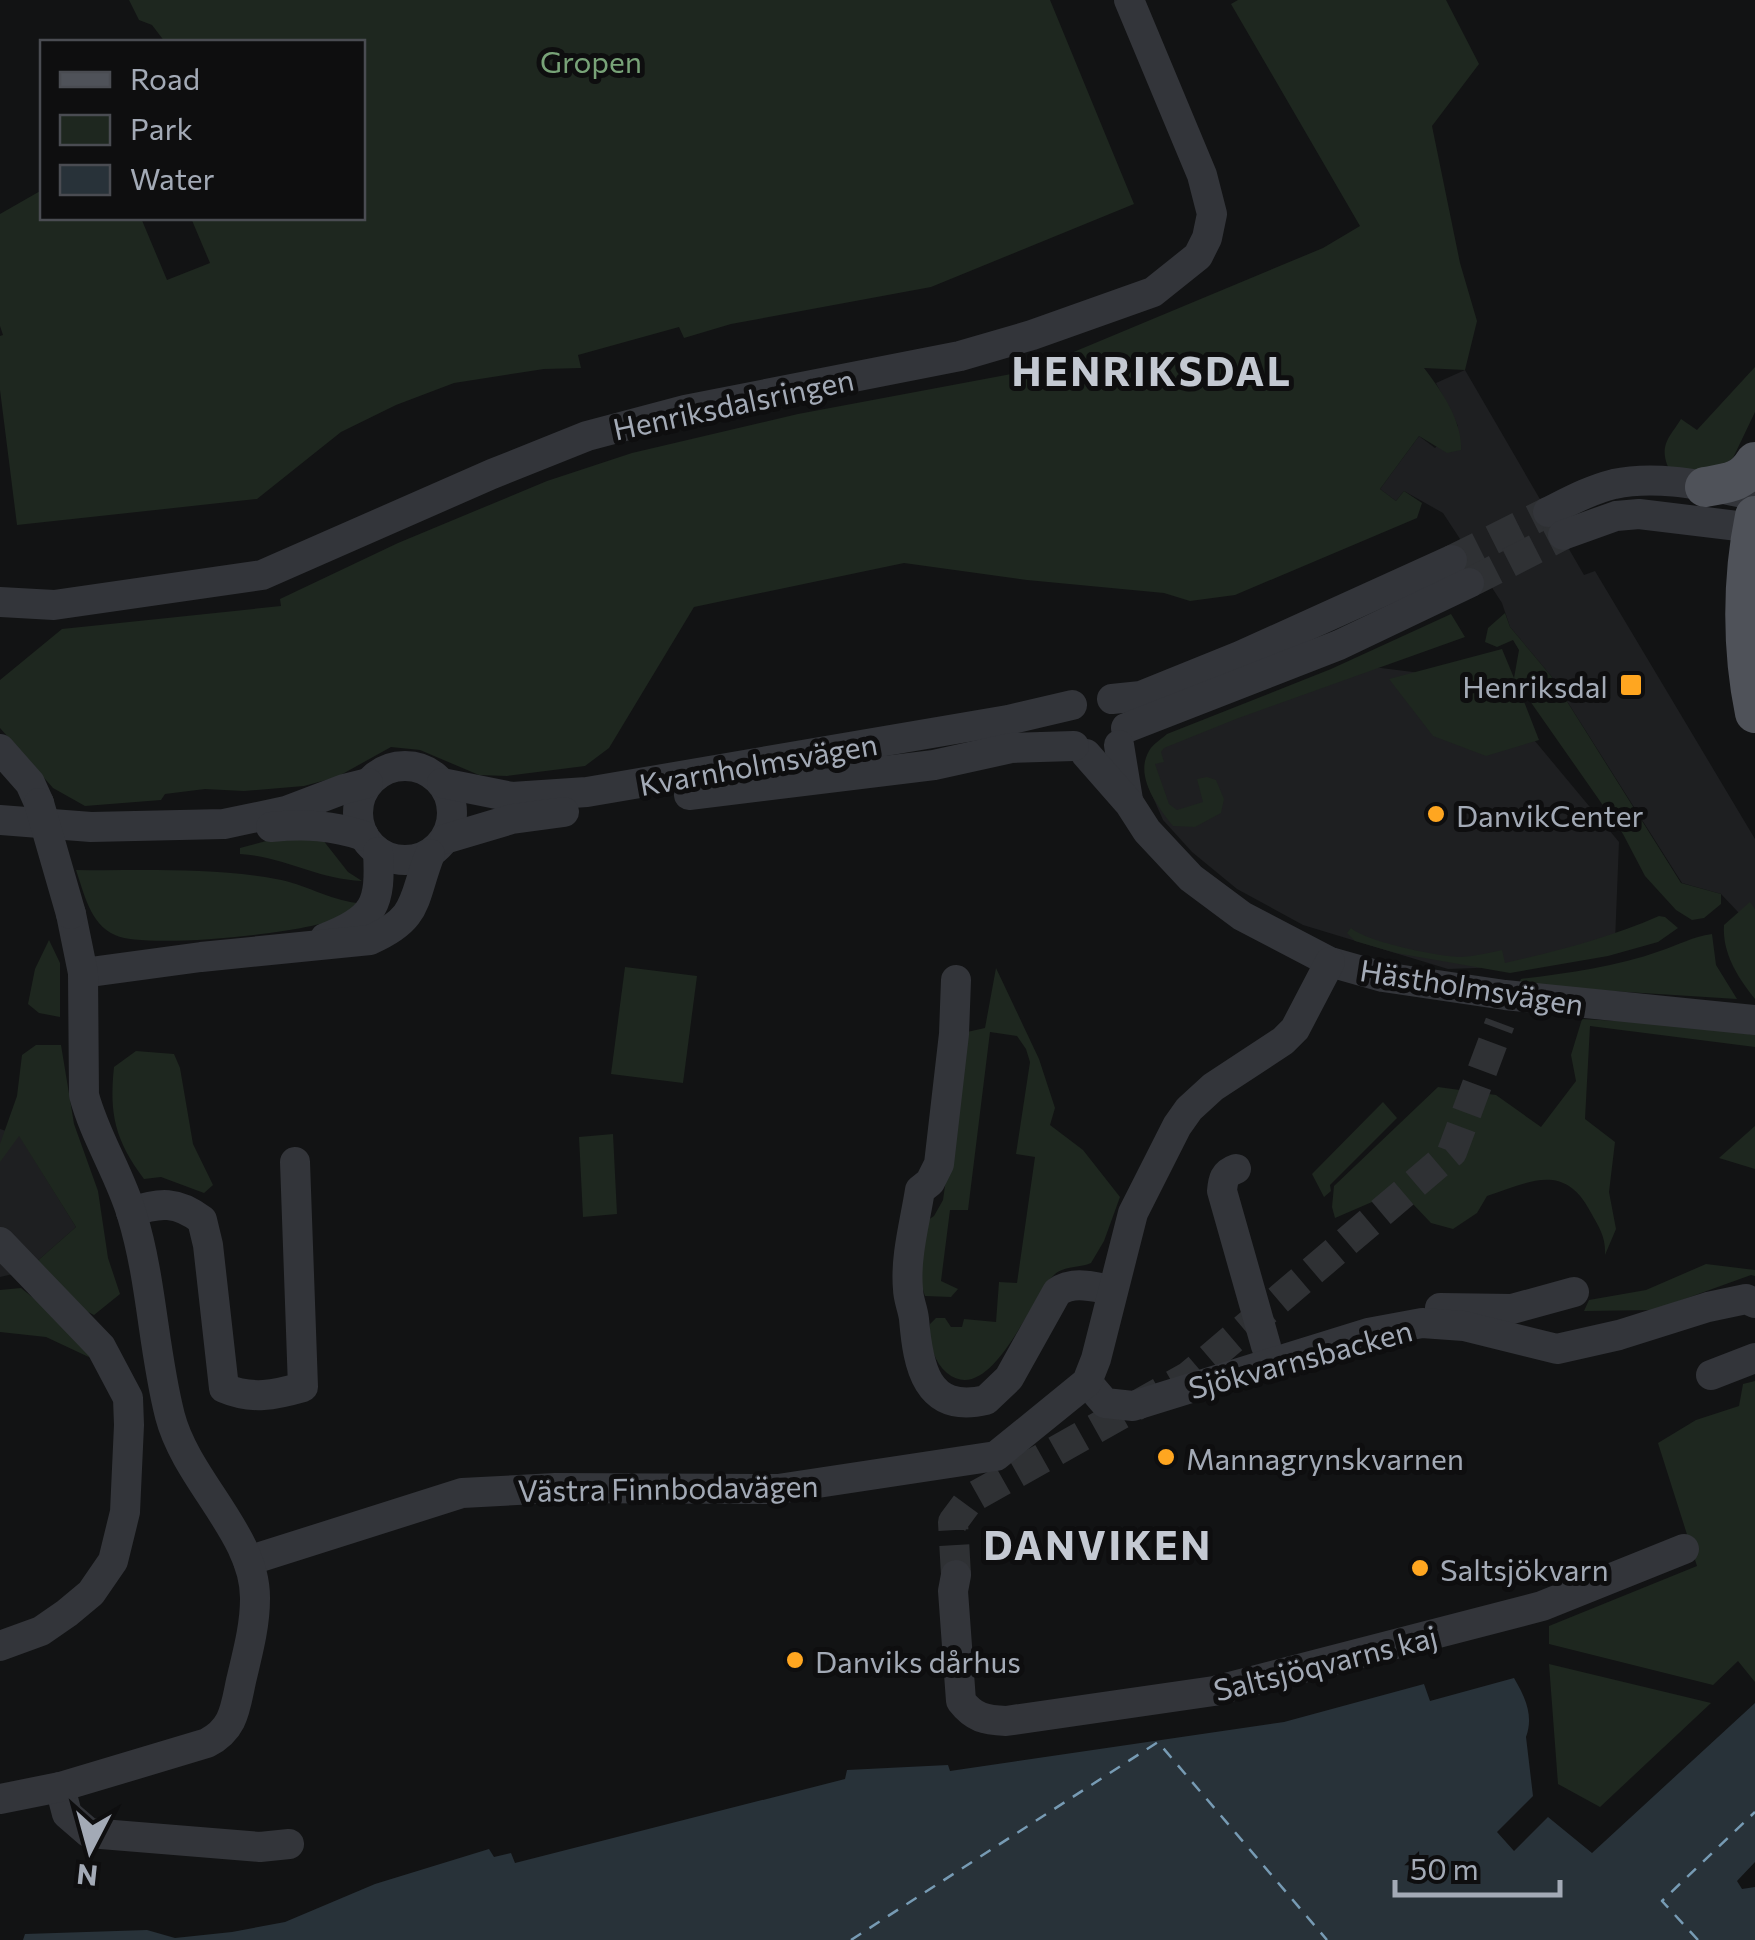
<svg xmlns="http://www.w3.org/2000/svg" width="1755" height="1940" viewBox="0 0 1755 1940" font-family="Commissioner,sans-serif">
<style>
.built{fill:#1e1f21}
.green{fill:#1e271f}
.water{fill:#283239}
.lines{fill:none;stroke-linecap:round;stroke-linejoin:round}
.ferry{stroke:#779bb4;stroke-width:2.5;stroke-dasharray:12 10;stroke-linecap:butt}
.minor-tunnel{stroke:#2f3134;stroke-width:30;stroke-dasharray:30 15;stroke-linecap:butt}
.minor{stroke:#33353a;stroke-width:30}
.major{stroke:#4f5259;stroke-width:40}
.minor-bridge{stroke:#33353a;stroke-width:30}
.poi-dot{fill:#ffa620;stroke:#0e0e0f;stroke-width:4}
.labels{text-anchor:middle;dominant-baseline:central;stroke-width:10;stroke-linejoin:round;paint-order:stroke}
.park-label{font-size:30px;fill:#78a378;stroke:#0e0e0f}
.street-label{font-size:30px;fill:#a3aab6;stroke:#0e0e0f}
.poi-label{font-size:30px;fill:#a3aab6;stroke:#0e0e0f;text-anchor:start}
.district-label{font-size:40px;font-weight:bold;letter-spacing:2.5px;fill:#c4c9d2;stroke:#0e0e0f}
</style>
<rect width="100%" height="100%" fill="#121314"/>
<g class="built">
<polygon points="1465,370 1584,575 1595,571 1755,839 1755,930 1721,894 1682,883 1551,676 1510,627 1502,603 1443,513 1404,491 1396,501 1380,489 1419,436 1435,448 1458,426 1436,383"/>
<polygon points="1373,667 1485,681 1619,842 1615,942 1504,967 1448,969 1303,925 1237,889 1192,852 1163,820 1148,786 1147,761 1160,745"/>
<polygon points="0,1129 19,1135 76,1227 26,1271 0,1277"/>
</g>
<g class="green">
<polygon points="129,0 1050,0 1134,204 931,287 731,324 684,338 679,327 578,355 581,368 544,369 454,383 396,405 341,432 257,499 17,525 0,390 0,336 3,335 0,326 0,214 42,190 42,218 141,218 167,280 210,263 191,218 362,218 362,42 165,42 152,25 139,20"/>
<path d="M 1238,0 L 1446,0 L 1479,64 L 1432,126 L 1460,263 L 1477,321 L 1465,370 L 1424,368 C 1441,390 1463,422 1461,450 L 1447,453 L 1419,436 L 1380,489 L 1396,501 L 1404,491 L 1422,503 L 1417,518 L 1235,595 L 1190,601 L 1164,593 L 1027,580 L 904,563 L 694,607 L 609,748 L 585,766 L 507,776 L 479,775 L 420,750 L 391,747 L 337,777 L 304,786 L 244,791 L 205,789 L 165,794 L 161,800 L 85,806 L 53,788 L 0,728 L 0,680 L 62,629 L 281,606 L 280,599 L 398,543 L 547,481 L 632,453 L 798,414 L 1028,371 L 1323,248 L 1360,226 L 1231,4 Z"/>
<path d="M 1755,367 L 1755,412 L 1733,458 L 1718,469 L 1698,474 L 1668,467 C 1659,444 1670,437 1681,419 L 1697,430 Z"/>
<polygon points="1505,613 1510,627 1551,676 1681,883 1721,894 1721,904 1704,918 1692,920 1676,910 1645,876 1623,834 1516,681 1539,740 1486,756 1433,736 1389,679 1502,649 1514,678 1519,650 1513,640 1497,647 1485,642 1488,628"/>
<path d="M 1451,614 L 1465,637 L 1236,719 L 1164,748 L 1161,752 L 1164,762 L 1155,764 L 1169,804 L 1177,810 L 1203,802 L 1197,779 L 1207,777 L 1216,780 L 1224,799 L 1221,813 L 1195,827 L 1173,826 C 1158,807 1134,776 1149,751 C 1152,745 1161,739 1167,734 L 1331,669 Z"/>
<path d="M 289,835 L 319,835 L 348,872 L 362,881 C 316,879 286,857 240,854 L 240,848 Z"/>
<path d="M 76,870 C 141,871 212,867 276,879 C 305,884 327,899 357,903 C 351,909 347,915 339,918 C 307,933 146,950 115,935 C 90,924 84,893 76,870 Z"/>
<path d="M 1750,902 L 1755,909 L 1755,999 C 1738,978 1722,953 1724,925 Z"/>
<path d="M 1659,916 L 1665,917 L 1678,928 L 1658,942 L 1608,956 L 1510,973 L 1396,953 L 1355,941 L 1347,933 L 1351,928 C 1367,942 1440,957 1461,957 C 1475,956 1489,953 1502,950 L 1505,963 C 1557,951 1609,938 1659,916 Z"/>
<path d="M 1712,934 L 1716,965 L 1737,999 L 1518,985 L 1521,979 C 1567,973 1616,967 1660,951 C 1678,945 1692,937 1712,934 Z"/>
<polygon points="49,940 60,963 60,1017 39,1013 28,1004 35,969"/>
<polygon points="625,967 697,976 683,1083 611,1074"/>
<path d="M 996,968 L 1039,1059 L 1055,1108 L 1050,1125 L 1083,1150 L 1120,1197 L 1104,1241 L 1091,1263 C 1080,1268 1064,1266 1055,1274 C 1031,1296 991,1409 947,1373 C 933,1361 929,1342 930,1324 L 936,1318 L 945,1318 L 951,1327 L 962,1327 L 964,1319 L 996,1322 L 999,1282 L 1017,1283 L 1035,1157 L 1016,1154 L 1030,1062 L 1026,1049 L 1017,1036 L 990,1032 L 968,1210 L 950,1210 L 941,1281 L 958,1289 L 951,1297 L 925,1296 L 920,1281 L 919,1226 L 934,1216 L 943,1200 L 967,1032 L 985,1028 Z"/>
<path d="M 1582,1019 L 1676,1024 L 1755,1035 L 1755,1047 L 1590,1026 L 1585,1119 L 1615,1142 L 1609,1192 L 1616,1229 L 1605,1255 C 1606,1237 1599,1227 1590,1211 C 1564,1162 1529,1182 1487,1196 L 1477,1213 L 1453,1229 L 1431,1223 L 1412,1203 L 1372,1202 L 1335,1218 L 1332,1207 L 1334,1186 L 1438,1087 L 1496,1095 L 1541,1127 L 1576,1081 L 1571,1055 Z"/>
<polygon points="36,1045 61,1045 74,1124 98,1191 108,1258 120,1294 94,1315 82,1309 34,1264 76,1227 19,1136 0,1162 0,1144 17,1096 22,1055"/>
<path d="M 136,1051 L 174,1054 L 180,1068 L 193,1144 L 213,1185 L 204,1193 L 161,1177 L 144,1179 C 115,1140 109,1114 114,1067 Z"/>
<polygon points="1383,1102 1397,1118 1330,1185 1331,1191 1324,1197 1312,1174"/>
<polygon points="1755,1126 1755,1169 1719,1158"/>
<polygon points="613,1134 617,1214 583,1217 579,1137"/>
<polygon points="1706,1264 1755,1270 1755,1276 1751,1275 1654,1310 1584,1311 1589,1300 1646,1290"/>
<polygon points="21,1288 59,1319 93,1359 46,1337 0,1332 0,1290"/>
<polygon points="1755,1381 1755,1682 1738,1661 1713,1685 1549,1644 1549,1626 1697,1566 1658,1443 1696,1420 1739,1406 1743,1384"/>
<polygon points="1549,1664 1711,1703 1600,1807 1558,1784"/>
</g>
<path class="water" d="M 1514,1678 C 1525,1697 1534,1715 1526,1737 L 1533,1796 L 1497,1832 L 1514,1851 L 1548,1817 L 1592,1853 L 1755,1703 L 1755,1862 L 1737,1881 L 1742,1889 L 1755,1887 L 1755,1940 L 23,1940 L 25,1934 L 147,1930 L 175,1938 L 232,1932 L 285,1922 L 375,1884 L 489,1849 L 494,1857 L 511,1853 L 515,1863 L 845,1779 L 847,1770 L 948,1765 L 950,1771 L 1284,1722 L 1424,1684 L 1430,1701 Z"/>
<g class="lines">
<g class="ferry">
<polyline points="851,1940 1158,1742 1327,1940"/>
<polyline points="1698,1940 1662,1901 1755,1812"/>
</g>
<g class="minor-tunnel">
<polyline points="1452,560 1548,512"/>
<polyline points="1469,583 1563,535"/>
<polyline points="956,1575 953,1522 970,1499 1189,1376 1452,1152 1500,1023"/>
</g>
<g class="minor">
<path d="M 1548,512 C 1570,501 1590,490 1614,484 C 1659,474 1710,487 1755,495"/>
<polyline points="1563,535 1616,516 1639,514 1755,528"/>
<polyline points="0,602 54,605 262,575 492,474 587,436 685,410 960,356 1032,335 1153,292 1198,256 1207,238 1212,214 1202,175 1129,0"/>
<polyline points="1112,699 1141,696 1240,656 1452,560"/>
<polyline points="1126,728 1339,645 1469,583"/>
<polyline points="1119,745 1128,800"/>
<polyline points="0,749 30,783 39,803"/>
<polyline points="1086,754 1129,803 1147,831 1191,878 1242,916 1330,962 1383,977 1505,995 1755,1020"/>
<circle cx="405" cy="813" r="47"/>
<polyline points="442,783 512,797 587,792 1008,720 1072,705"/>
<polyline points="689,795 934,765 1011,748 1074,746"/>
<polyline points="0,820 91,827 224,824 286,811 344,789 368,783"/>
<path d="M 271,827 C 305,824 332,825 364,836"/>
<polyline points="445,839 512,819 564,812"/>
<path d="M 325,938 C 375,919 381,904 378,852"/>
<path d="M 83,973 L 201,957 L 370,940 C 420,918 412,900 430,854"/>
<path d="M 956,980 L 954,1034 L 939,1164 L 930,1182 L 920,1190 C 915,1222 905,1257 908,1289 C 908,1299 913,1309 914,1319 C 918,1366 926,1414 986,1400 L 1009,1378 L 1057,1292 C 1073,1280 1094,1287 1112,1290"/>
<path d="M 1236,1169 C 1224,1173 1223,1180 1222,1191 L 1266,1346"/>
<path d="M 131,1212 C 160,1202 177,1201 202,1220 L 208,1245 L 224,1388 C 252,1400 275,1395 303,1387 L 295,1162"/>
<polyline points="0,1242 101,1347 128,1398 129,1425 125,1512 113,1561 91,1593 67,1613 41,1631 0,1646"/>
<polyline points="1440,1308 1512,1309 1574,1292"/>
<polyline points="1711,1375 1755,1358"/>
<polyline points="1087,1382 1105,1403 1133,1406 1368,1333 1422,1323 1464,1326 1557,1349 1619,1335 1708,1307 1746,1299 1755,1303"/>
<polyline points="248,1561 462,1493 555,1488 778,1489 996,1456 1087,1382 1096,1359 1133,1213 1177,1126 1189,1109 1213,1087 1283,1041 1295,1029 1330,962"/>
<path d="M 956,1575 L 953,1591 L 961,1701 C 974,1718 985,1720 1006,1721 L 1214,1691 L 1542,1606 L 1684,1549"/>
<polyline points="60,1787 67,1814 89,1833 260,1847 289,1844"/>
<path d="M 0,1799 L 60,1787 L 207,1743 C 234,1729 235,1709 241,1681 C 247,1655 255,1627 255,1599 C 256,1535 187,1481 170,1416 C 153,1350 152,1280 132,1215 C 120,1174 95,1137 84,1095 L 83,973 L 71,914"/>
</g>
<g class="major">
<path d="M 1705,487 C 1728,483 1743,482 1755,462"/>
<path d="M 1755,516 C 1742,579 1742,650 1755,713"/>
</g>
<polyline class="minor-bridge" points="39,803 71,914"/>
</g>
<g class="poi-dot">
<rect x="1619" y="673" width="24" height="24" rx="5"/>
<circle cx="1436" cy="814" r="10"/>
<circle cx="1166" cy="1457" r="10"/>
<circle cx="1420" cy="1568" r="10"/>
<circle cx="795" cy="1660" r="10"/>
</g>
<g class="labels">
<g class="park-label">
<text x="591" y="60">Gropen</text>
</g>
<g class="street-label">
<text transform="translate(733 403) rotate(-12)">Henriksdalsringen</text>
<text transform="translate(758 763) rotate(-10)">Kvarnholmsvägen</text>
<text transform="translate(1472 986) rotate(9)">Hästholmsvägen</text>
<text transform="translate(1300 1358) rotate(-15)">Sjökvarnsbacken</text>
<text transform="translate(668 1487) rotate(-1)">Västra Finnbodavägen</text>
<text transform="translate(1325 1662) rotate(-14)">Saltsjöqvarns kaj</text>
</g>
<g class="poi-label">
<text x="1608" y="685" text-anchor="end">Henriksdal</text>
<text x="1456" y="814">DanvikCenter</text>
<text x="1186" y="1457">Mannagrynskvarnen</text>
<text x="1440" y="1568">Saltsjökvarn</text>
<text x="815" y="1660">Danviks dårhus</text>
</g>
<g class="district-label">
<text x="1152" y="369">HENRIKSDAL</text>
<text x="1098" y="1543">DANVIKEN</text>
</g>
</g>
<rect x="40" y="40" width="325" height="180" fill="#0e0e0f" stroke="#4a4c52" stroke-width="2.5"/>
<rect x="60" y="72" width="50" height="15" fill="#4f5259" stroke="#4a4c52" stroke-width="2.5"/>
<text x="130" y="90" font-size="30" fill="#a3aab6">Road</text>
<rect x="60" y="115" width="50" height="30" fill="#1e271f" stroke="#4a4c52" stroke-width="2.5"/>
<text x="130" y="140" font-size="30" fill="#a3aab6">Park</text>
<rect x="60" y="165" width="50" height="30" fill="#283239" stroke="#4a4c52" stroke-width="2.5"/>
<text x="130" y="190" font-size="30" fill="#a3aab6">Water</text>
<g transform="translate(90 1850) rotate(186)" stroke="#0e0e0f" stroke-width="8" paint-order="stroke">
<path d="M0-8L18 38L0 25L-18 38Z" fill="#a3aab6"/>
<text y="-15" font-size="28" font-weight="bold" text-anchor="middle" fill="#a3aab6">N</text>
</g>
<path d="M1395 1880v15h165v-15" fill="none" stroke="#a3aab6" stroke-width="5"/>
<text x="1410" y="1880" font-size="30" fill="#a3aab6" stroke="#0e0e0f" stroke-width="8" paint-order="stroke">50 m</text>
</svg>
